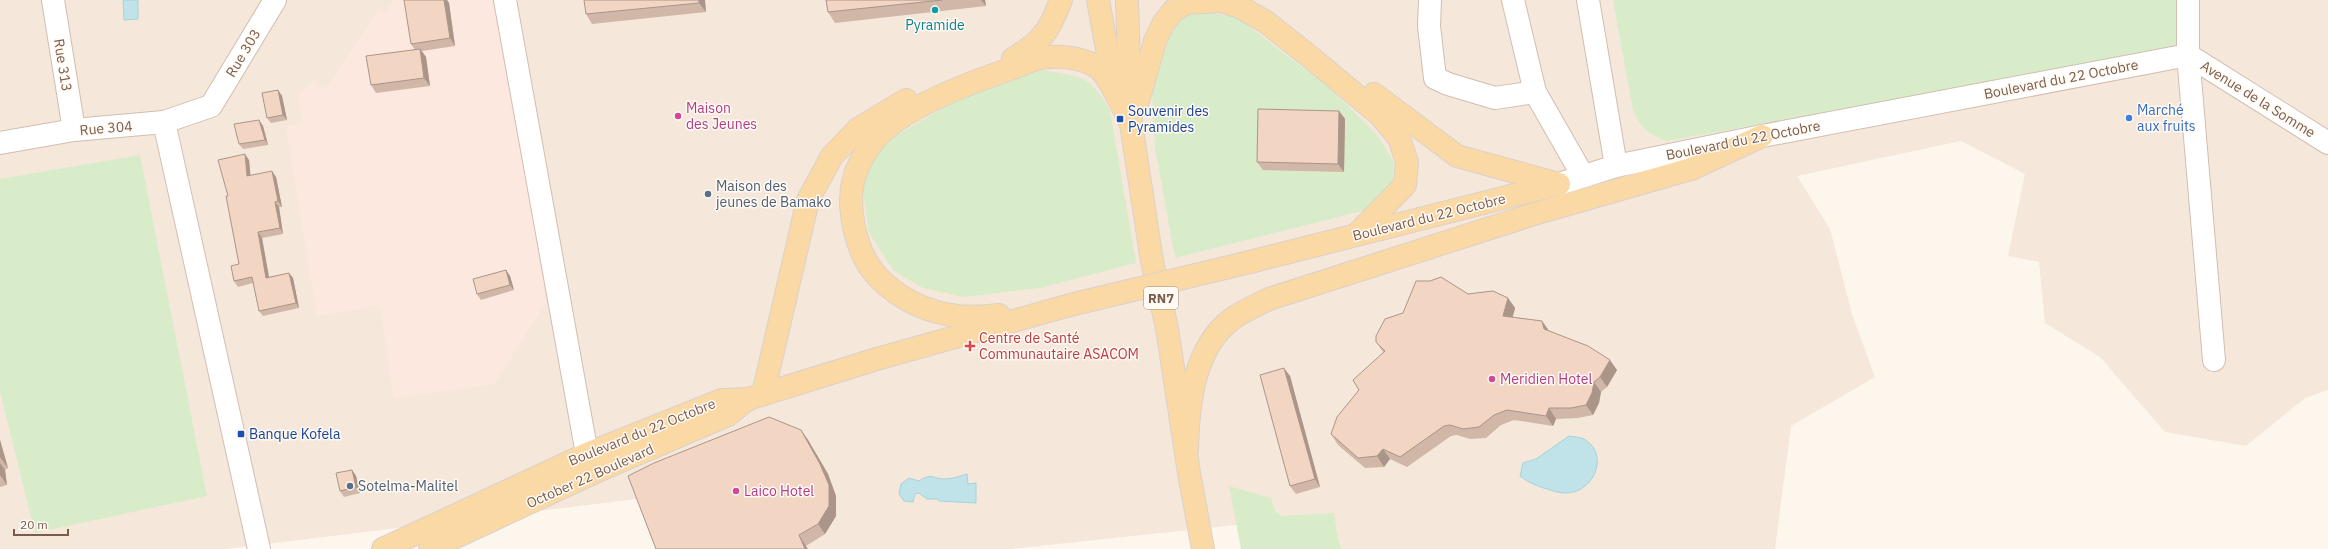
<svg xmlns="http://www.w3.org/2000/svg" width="2328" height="549" viewBox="0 0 2328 549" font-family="'IBM Plex Sans',sans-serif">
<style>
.residential{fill:#f5e8da}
.commercial{fill:#fde8e0}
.green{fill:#d8ecc9}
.water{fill:#bfe3e8;stroke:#a5d3da}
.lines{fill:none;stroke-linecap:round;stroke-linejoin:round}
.minor-casing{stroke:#d1beb0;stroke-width:24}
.major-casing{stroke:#dad1cd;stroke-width:24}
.minor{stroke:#fff;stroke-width:22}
.major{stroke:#fbd9a5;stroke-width:22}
.major-bridge-casing{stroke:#dad1cd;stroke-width:24;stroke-linecap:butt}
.major-bridge{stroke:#fbd9a5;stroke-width:22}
.wall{fill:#d1b7a8}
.shaded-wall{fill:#aa9588}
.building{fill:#f3d5c3;stroke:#aa9588}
.culture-dot{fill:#0f9aa8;stroke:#fffaf3;stroke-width:1.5}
.hotel-dot{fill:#d1479c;stroke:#fffaf3;stroke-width:1.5}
.shop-dot{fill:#3f7fe0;stroke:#fffaf3;stroke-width:1.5}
.transit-dot{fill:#1a4fb4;stroke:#fffaf3;stroke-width:1.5}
.service-dot{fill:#5c6f8a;stroke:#fffaf3;stroke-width:1.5}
.health-dot{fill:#e0444e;stroke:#fffaf3;stroke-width:1.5}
.labels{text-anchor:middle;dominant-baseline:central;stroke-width:3;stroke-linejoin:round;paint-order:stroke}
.shield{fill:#fffaf3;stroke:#a28b7f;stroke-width:1}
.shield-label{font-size:13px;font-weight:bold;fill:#7a5c4d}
.culture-label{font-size:14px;fill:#0d838f;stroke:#fffaf3}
.street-label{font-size:14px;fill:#7a5c4d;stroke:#fffaf3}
.hotel-label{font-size:14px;fill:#b23c85;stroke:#fffaf3;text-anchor:start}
.shop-label{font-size:14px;fill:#366cbe;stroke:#fffaf3;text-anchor:start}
.transit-label{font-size:14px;fill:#164399;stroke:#fffaf3;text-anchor:start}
.service-label{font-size:14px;fill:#4e5e75;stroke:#fffaf3;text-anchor:start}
.health-label{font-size:14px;fill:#be3a42;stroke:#fffaf3;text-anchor:start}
</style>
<rect width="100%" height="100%" fill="#fdf6ec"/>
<polygon class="residential" points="0,0 2328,0 2328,390 2305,398 2246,446 2165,432 2100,357 2045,323 2039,262 2008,256 2025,174 1961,141 1797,176 1830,229 1852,314 1875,377 1791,426 1775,549 1329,549 1245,524 1011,549 656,549 637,499 226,549 0,549"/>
<polygon class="commercial" points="394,0 497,0 546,302 494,384 394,398 380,305 317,316 286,126 303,124 298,95 314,81 326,89 380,8 386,12"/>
<g class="green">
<path d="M 1613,0 L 2188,0 L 2189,46 L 1667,141 C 1648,134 1641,129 1633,110 Z"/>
<polygon points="1193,9 1238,18 1332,90 1378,136 1394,163 1393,183 1374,208 1175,258 1155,148 1152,90 1174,24"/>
<path d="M 1042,70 C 1081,77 1089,74 1110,110 L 1136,263 L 1040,288 L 964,297 L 923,288 L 894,271 L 869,233 L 862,185 L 882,144 L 965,95 Z"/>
<polygon points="140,155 207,496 35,533 0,392 0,179"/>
<polygon points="1229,486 1271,498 1275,511 1282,516 1334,513 1338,540 1342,549 1241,549"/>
</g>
<g class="water">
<polygon points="123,0 138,0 138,19 124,20"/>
<path d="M 1569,436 C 1574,437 1580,437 1584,439 C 1611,455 1593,494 1565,493 C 1560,493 1553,491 1547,489 C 1537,486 1529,483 1520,476 L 1523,463 L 1536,459 Z"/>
<path d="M 967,474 L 968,484 L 976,483 L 976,503 L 939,501 L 938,499 L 927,499 L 919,493 L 915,494 L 913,502 L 904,501 L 899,494 L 901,484 L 909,478 L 919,481 C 933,472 932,479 945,479 C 953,479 960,476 967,474 Z"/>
</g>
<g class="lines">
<defs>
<g id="minor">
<polyline points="53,0 74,130"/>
<polyline points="505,0 587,454"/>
<polyline points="1430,0 1429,26 1435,78 1448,84 1495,98 1535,92"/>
<polyline points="1513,0 1535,92 1583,176"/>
<polyline points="1588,0 1616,166"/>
<polyline points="2188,0 2188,55 2214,360"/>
<polyline points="2188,55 2328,143"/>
<polyline points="164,122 259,549"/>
<polyline points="0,143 74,130 164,122 211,106 275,0"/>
<polyline points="1559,184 1616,166 1762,136 2188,55"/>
</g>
<g id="major">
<polyline points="1098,0 1114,87"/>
<polyline points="1127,0 1131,124 1152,261 1167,328 1189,473 1203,549"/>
<path d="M 1013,59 C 1042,41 1049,32 1061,0"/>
<polyline points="1374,94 1457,156 1559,184"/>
<polyline points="1137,105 1155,41 1163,24 1173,11 1186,3 1221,1 1240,7 1266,22 1309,56 1380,115 1399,138 1407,162 1405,185 1357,234"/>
<polyline points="1250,262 1558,184"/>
<path d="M 999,315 C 957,321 917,312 885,284 C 867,268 859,250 854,227 C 847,194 852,169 873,142 C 899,108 972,82 1013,68 C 1022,65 1032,59 1041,58 C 1059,55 1081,57 1097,67 C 1109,76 1124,110 1131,124"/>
<polyline points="763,394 808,200 832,156 858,129 906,100"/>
<path d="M 1187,450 C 1188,406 1193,348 1232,319 C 1243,311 1257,305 1269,299 L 1534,214 L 1691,169 L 1762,136"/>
<polyline points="383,549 587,454 722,400 748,399 880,358 1074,304"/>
<polyline points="430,549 593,473 728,415 748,399"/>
</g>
</defs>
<use href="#minor" class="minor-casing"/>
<use href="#major" class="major-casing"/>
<use href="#minor" class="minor"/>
<use href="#major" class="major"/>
<defs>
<polyline id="major-bridge" points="1074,304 1250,262"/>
</defs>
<use href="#major-bridge" class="major-bridge-casing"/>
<use href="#major-bridge" class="major-bridge"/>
</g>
<g class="wall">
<polygon points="406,0 447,0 449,3 455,46 422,51 426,57 430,86 376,93 371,85 415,50 411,44"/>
<polygon points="705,0 706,12 592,24 586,14"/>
<polygon points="826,0 985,0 986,6 835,23 828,12"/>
<polygon points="278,90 282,96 287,120 271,123 267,118"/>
<polygon points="1339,111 1345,119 1344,172 1263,170 1257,162"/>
<polygon points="259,120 263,126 268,145 243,149 239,144"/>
<polygon points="249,160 250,175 276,177 282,207 279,207 283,234 262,238 269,277 289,273 293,278 299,308 263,316 259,311 253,283 238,287 234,281 239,264 228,196"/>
<polygon points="506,270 510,276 514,290 481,300 477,294"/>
<polygon points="1508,298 1515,308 1513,317 1542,321 1549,331 1617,370 1607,387 1601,392 1599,403 1593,415 1578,418 1556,419 1553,426 1514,420 1501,425 1486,438 1470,439 1457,435 1451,436 1407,467 1390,459 1384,467 1365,468 1338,445 1331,434 1383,352 1376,342"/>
<polygon points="1290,376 1320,487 1296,494 1290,486"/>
<polygon points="801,430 808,440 828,474 836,496 836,516 825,534 806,546 654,463"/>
<polygon points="0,440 8,468 5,470 7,485 0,487"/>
<polygon points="352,470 356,476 360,493 344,497 340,491"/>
</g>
<g class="shaded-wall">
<polygon points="444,0 447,0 449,3 455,46 450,38"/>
<polygon points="699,0 705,0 706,12 699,3"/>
<polygon points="981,0 985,0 986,6"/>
<polygon points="420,49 426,57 430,86 424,78"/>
<polygon points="278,90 282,96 287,120 283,115"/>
<polygon points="1339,111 1345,119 1344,172 1338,164"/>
<polygon points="259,120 263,126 268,145 265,140"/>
<polygon points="245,154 249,160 251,181 247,176"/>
<polygon points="272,171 276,177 282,207 278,201"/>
<polygon points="275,202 279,207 283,234 280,228"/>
<polygon points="258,232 262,238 270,283 266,278"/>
<polygon points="506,270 510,276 514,290 510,285"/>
<polygon points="289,273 293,278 299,308 296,303"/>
<polygon points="1508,298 1515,308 1510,326 1503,316"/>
<polygon points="1542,321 1549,331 1544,329"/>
<polygon points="1610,360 1617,370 1607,387 1600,377"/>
<polygon points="1284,368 1290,376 1320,487 1315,479"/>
<polygon points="1594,382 1601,392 1599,403 1593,415 1586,405"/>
<polygon points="1549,408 1556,419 1553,426 1546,416"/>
<polygon points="801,430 808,440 828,474 836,496 836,516 825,534 818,524"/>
<polygon points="0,440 8,468 0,457"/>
<polygon points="1383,449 1390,459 1384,467 1377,456"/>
<polygon points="0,463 5,470 7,485 0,475"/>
<polygon points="352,470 356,476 360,493 356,487"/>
<polygon points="799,535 806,546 808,549 805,549"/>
</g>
<g class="building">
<polygon points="404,0 444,0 450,38 411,44"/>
<polygon points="584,0 699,0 699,3 586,14"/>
<polygon points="826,0 942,0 828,12"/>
<polygon points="420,49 424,78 371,85 366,56"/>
<polygon points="278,90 283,115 267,118 262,93"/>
<polygon points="1258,109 1339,111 1338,164 1257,162"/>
<polygon points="259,120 265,140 239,144 234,124"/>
<polygon points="245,154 247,176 272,171 278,201 275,202 280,228 258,232 266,278 289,273 296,303 259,311 252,277 234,281 231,266 239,264 226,196 228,196 218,160"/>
<polygon points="506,270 510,285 477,294 473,279"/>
<polygon points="1441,277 1468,294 1493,291 1508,298 1503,316 1542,321 1544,329 1588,346 1610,360 1600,377 1594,382 1592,393 1586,405 1571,408 1549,408 1546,416 1507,410 1494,415 1479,427 1463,429 1450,425 1444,426 1400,457 1383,449 1377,456 1358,458 1331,434 1337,417 1359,390 1353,380 1385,351 1376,342 1376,336 1385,319 1403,313 1416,281 1430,281"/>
<polygon points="1284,368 1315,479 1290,486 1260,375"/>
<polygon points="769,417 801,430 820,464 829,485 829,506 818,524 799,535 805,549 656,549 628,476 654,463"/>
<polygon points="352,470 356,487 340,491 336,473"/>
</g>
<circle class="culture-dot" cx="935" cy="10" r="4"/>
<g class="hotel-dot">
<circle cx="678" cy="116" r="4"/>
<circle cx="1492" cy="379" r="4"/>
<circle cx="736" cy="491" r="4"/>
</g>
<circle class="shop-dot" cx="2129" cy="118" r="4"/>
<g class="transit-dot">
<rect x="1116" y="115" width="8" height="8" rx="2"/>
<rect x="237" y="430" width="8" height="8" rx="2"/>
</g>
<g class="service-dot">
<circle cx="708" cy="194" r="4"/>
<circle cx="350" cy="486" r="4"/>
</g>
<path class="health-dot" d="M968 340h4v4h4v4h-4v4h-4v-4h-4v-4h4z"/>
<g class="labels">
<rect class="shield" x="1144" y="287" width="34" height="22" rx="3"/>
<g class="shield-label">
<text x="1161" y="298">RN7</text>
</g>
<g class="culture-label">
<text x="935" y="25">Pyramide</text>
</g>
<g class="street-label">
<text transform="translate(243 53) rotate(-59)">Rue 303</text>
<text transform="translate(63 65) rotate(81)">Rue 313</text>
<text transform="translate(2061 79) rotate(-11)">Boulevard du 22 Octobre</text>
<text transform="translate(2258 99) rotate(32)">Avenue de la Somme</text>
<text transform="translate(106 128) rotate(-5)">Rue 304</text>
<text transform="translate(1743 140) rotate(-11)">Boulevard du 22 Octobre</text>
<text transform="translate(1429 217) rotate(-14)">Boulevard du 22 Octobre</text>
<text transform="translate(642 432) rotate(-22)">Boulevard du 22 Octobre</text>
<text transform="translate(590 476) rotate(-24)">October 22 Boulevard</text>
</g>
<g class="hotel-label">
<text x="686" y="108">Maison<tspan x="686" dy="16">des Jeunes</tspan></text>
<text x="1500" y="379">Meridien Hotel</text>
<text x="744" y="491">Laico Hotel</text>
</g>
<g class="shop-label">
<text x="2137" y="110">Marché<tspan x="2137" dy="16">aux fruits</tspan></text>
</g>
<g class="transit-label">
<text x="1128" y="111">Souvenir des<tspan x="1128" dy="16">Pyramides</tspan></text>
<text x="249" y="434">Banque Kofela</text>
</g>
<g class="service-label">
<text x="716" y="186">Maison des<tspan x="716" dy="16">jeunes de Bamako</tspan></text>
<text x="358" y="486">Sotelma-Malitel</text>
</g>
<g class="health-label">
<text x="979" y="338">Centre de Santé<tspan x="979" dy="16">Communautaire ASACOM</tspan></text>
</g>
</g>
<path d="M14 529v6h54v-6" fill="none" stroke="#7a5c4d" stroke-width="2"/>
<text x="20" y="529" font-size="12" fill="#7a5c4d" stroke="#fffaf3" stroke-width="3" paint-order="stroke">20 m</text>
</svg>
